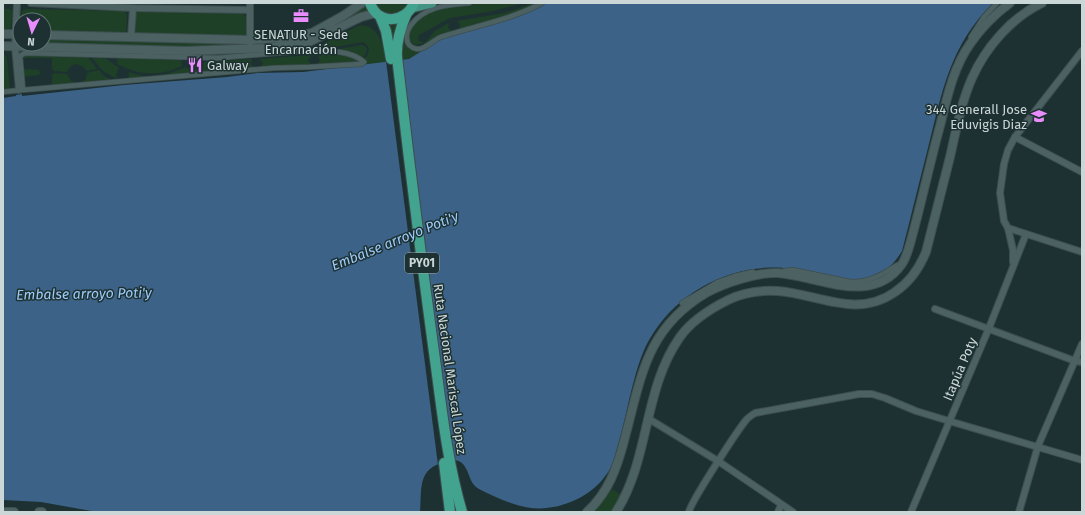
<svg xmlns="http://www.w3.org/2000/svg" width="1085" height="515" viewBox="0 0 1085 515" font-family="'Fira Sans',sans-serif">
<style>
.green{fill:#1e4027}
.water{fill:#3c6287}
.pier{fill:#1e3132}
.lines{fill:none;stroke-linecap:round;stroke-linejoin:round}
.pedestrian-casing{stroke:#3d4e4f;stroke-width:6}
.minor-casing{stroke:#3d4e4f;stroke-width:8}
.secondary-casing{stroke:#3d4e4f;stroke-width:10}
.primary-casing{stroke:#3d4e4f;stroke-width:11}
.trunk-casing{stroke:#3d4e4f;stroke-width:12}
.pedestrian{stroke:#4c6162;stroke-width:4.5}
.minor{stroke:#4c6162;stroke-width:6}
.secondary{stroke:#4c6162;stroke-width:8}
.primary{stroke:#459384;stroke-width:9}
.trunk{stroke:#42a48f;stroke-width:10}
.labels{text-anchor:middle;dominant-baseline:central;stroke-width:3;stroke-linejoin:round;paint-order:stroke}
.shield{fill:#1e3132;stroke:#97a5a6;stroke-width:1}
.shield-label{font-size:12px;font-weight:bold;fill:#cbd7d7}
.poi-label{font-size:13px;fill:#cbd7d7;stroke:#1e3132}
.street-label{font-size:13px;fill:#cbd7d7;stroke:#1e3132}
.water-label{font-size:14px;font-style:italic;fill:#9bcbf9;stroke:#1e3132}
</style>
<rect width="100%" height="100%" fill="#1e3132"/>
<g class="green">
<polygon points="374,3 411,3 396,16 383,14"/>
<path d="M 481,3 L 523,3 L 493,11 L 450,18 L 419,35 L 418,40 L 421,42 L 424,42 L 421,44 L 415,45 L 410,43 L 408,36 C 414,7 457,6 481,3 Z"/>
<polygon points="533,3 540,3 519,13 459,30 460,24 457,21 505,13"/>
<polygon points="365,4 369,12 314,38 279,44 255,44 254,43 291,39"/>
<polygon points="3,9 9,9 12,11 11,27 9,30 3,30"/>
<polygon points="25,9 124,11 127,15 126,32 125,34 44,31 44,20 21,20 22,11"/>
<polygon points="139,11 243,14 246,17 246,35 245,36 136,34 136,14"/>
<polygon points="384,21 400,21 395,48"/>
<polygon points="449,23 448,28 452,32 422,46 435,31"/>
<path d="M 358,26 C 378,22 384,46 386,63 L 364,65 L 362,59 L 367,56 L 369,49 L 367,45 L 363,42 L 329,48 L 295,51 L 320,45 Z"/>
<polygon points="44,37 246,43 246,45 219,48 44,43"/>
<polygon points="406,37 416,51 423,51 412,58 401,60 402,47"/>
<polygon points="361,45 365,46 367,49 365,55 363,57 332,50"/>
<polygon points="3,53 5,55 7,59 10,90 3,91"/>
<path d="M 317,54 C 331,53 347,54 360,62 L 317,65 L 320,60 Z"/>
<path d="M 23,55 L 87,56 L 97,69 L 87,71 C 81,62 71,62 67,72 L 54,71 L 52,69 L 52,58 L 21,58 Z"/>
<polygon points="311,55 308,61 312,65 261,67 263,63 260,59"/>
<polygon points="92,58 105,58 119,68 116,74 117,79 103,71"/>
<path d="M 118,58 L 181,60 L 182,66 C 160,77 138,75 117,64 Z"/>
<path d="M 252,59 L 251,64 L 254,68 L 129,79 L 129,72 C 147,80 168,75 186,67 L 188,69 L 203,70 L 204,62 Z"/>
<polygon points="23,69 39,70 40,73 39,75 23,77"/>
<polygon points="99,70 104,76 113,81 81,83 86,79 87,73"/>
<polygon points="54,73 67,74 71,81 76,83 52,86 52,75"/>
<polygon points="612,489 623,496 613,512 594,512 603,502"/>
</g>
<path class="water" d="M 545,3 L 993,3 C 950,45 942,92 928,148 C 919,182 911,217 902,251 C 872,301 828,271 784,268 C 733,264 682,289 654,332 C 640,352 635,377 629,400 C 625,419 620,438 615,456 C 613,463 610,470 606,475 C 590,498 558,511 531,508 C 514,506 495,497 479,489 C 469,484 470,472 463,464 C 458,459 452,460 446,462 C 417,468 422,488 420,512 L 97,512 L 41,502 L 3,500 L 3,98 L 16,96 L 16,95 L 22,94 L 22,96 L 124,85 L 227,77 L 258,73 L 303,72 L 409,59 L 441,39 L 535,8 Z"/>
<polygon class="pier" points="401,58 453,462 438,465 386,61"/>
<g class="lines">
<defs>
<g id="pedestrian">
<path d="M 469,3 C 448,5 425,6 411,25 C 408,29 406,34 407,39 C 407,44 411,48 417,49 C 425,50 433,40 441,37 C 474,26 511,20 542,3"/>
<polyline points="971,37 984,17 997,3"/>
<path d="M 304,51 C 323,51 349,49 364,62 L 362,64 L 310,67 L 274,68 L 23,90 L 20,56 L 25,53 L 217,58 Z"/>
<polyline points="3,92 21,90"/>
<path d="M 784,271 L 793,270 L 851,282 C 870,282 882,275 897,265"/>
<polyline points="682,303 718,282 735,276 753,272"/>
</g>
<g id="minor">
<polyline points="17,3 15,46 19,90"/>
<polyline points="31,3 133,8 250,10"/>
<polyline points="250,3 250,43"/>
<polyline points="131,37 133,8"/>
<polyline points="1015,137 1082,172"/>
<polyline points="1008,228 1082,252"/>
<polyline points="1013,262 1013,250 1008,228 1004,221 1000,193 1004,164 1008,150 1015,137 1082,51"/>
<polyline points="935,309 1075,361 1082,362"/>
<polyline points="649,419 718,461 793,512"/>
<path d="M 689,512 C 690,503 739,428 747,419 C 749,417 752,415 755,413 L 859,394 L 872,394 L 885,398 L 916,411 L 949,421 L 1082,460"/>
<polyline points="778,512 781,505"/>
<polyline points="911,512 989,328 1026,234"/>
<polyline points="1019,512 1038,446 1082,344"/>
</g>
<g id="secondary">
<polyline points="3,34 20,34"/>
<polyline points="44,35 250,40 293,37 312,33 343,16 362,3"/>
<polyline points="3,46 186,51 266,48 309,42 361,17 376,13"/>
<polyline points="3,512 14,512"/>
<polyline points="39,512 42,512"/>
<path d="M 587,512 C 608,493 617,468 624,441 C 641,379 645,329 706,293 C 724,283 757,272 778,273 C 818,276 872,307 902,264 C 906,258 908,251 910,244 C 921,205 929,166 940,126 C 947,98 953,68 970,44 C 981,28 995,14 1010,3"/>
<path d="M 616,512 C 650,459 643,389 680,337 C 692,320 710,309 728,300 C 742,293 761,290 778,291 C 818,294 857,319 895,292 C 910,282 919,269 926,252 C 934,221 942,189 950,157 C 956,131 961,103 972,78 C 986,47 1011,18 1042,3"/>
</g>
<polyline id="primary" points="412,8 432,3"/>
<g id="trunk">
<path d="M 370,3 C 378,25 405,24 414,3"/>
<path d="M 406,15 C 400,29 396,42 397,57 C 408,153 420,249 433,345 C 441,401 446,458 462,512"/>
<polyline points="380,16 386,31 391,59"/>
<polyline points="444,463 450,512"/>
</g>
</defs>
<use href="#pedestrian" class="pedestrian-casing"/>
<use href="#minor" class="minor-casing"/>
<use href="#secondary" class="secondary-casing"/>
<use href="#primary" class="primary-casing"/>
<use href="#trunk" class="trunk-casing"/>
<use href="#pedestrian" class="pedestrian"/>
<use href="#minor" class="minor"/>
<use href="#secondary" class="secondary"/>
<use href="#primary" class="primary"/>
<use href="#trunk" class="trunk"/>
</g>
<defs>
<symbol id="office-bare" viewBox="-9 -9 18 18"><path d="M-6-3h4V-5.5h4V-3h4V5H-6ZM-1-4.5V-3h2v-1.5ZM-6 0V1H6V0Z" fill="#ea8dfc" stroke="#1e3132" stroke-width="2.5" paint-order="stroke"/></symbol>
<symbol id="restaurant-bare" viewBox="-9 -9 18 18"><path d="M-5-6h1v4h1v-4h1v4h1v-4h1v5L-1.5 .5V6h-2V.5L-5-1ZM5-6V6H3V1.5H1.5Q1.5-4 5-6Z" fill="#ea8dfc" stroke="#1e3132" stroke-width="2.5" paint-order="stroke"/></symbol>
<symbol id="school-bare" viewBox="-9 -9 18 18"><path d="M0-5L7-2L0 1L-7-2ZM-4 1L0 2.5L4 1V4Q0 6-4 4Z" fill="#ea8dfc" stroke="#1e3132" stroke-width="2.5" paint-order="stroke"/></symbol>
</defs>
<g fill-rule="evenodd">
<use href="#office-bare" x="290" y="5" width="22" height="22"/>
<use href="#restaurant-bare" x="184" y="54" width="22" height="22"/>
<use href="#school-bare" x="1028" y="105" width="22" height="22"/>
</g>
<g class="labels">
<rect class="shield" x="405" y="253" width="34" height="20" rx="3"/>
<g class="shield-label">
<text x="422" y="263">PY01</text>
</g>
<g class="poi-label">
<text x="301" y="34">SENATUR - Sede<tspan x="301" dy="15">Encarnación</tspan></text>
<text x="207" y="65" text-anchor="start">Galway</text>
<text x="1027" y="109" text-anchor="end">344 Generall Jose<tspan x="1027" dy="15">Eduvigis Diaz</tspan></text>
</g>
<g class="street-label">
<text transform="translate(450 369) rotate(82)">Ruta Nacional Mariscal López</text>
<text transform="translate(960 369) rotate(-67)">Itapúa Poty</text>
</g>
<g class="water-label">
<text transform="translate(395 241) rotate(-22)">Embalse arroyo Poti'y</text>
<text transform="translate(84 294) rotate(-1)">Embalse arroyo Poti'y</text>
</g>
</g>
<rect width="1085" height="515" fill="none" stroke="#cbd7d7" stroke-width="8"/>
<g transform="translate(32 32) rotate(185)"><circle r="19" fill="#1e3132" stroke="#637374"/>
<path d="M0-3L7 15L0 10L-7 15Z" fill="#ea8dfc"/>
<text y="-6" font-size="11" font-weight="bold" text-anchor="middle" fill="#cbd7d7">N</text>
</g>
</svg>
